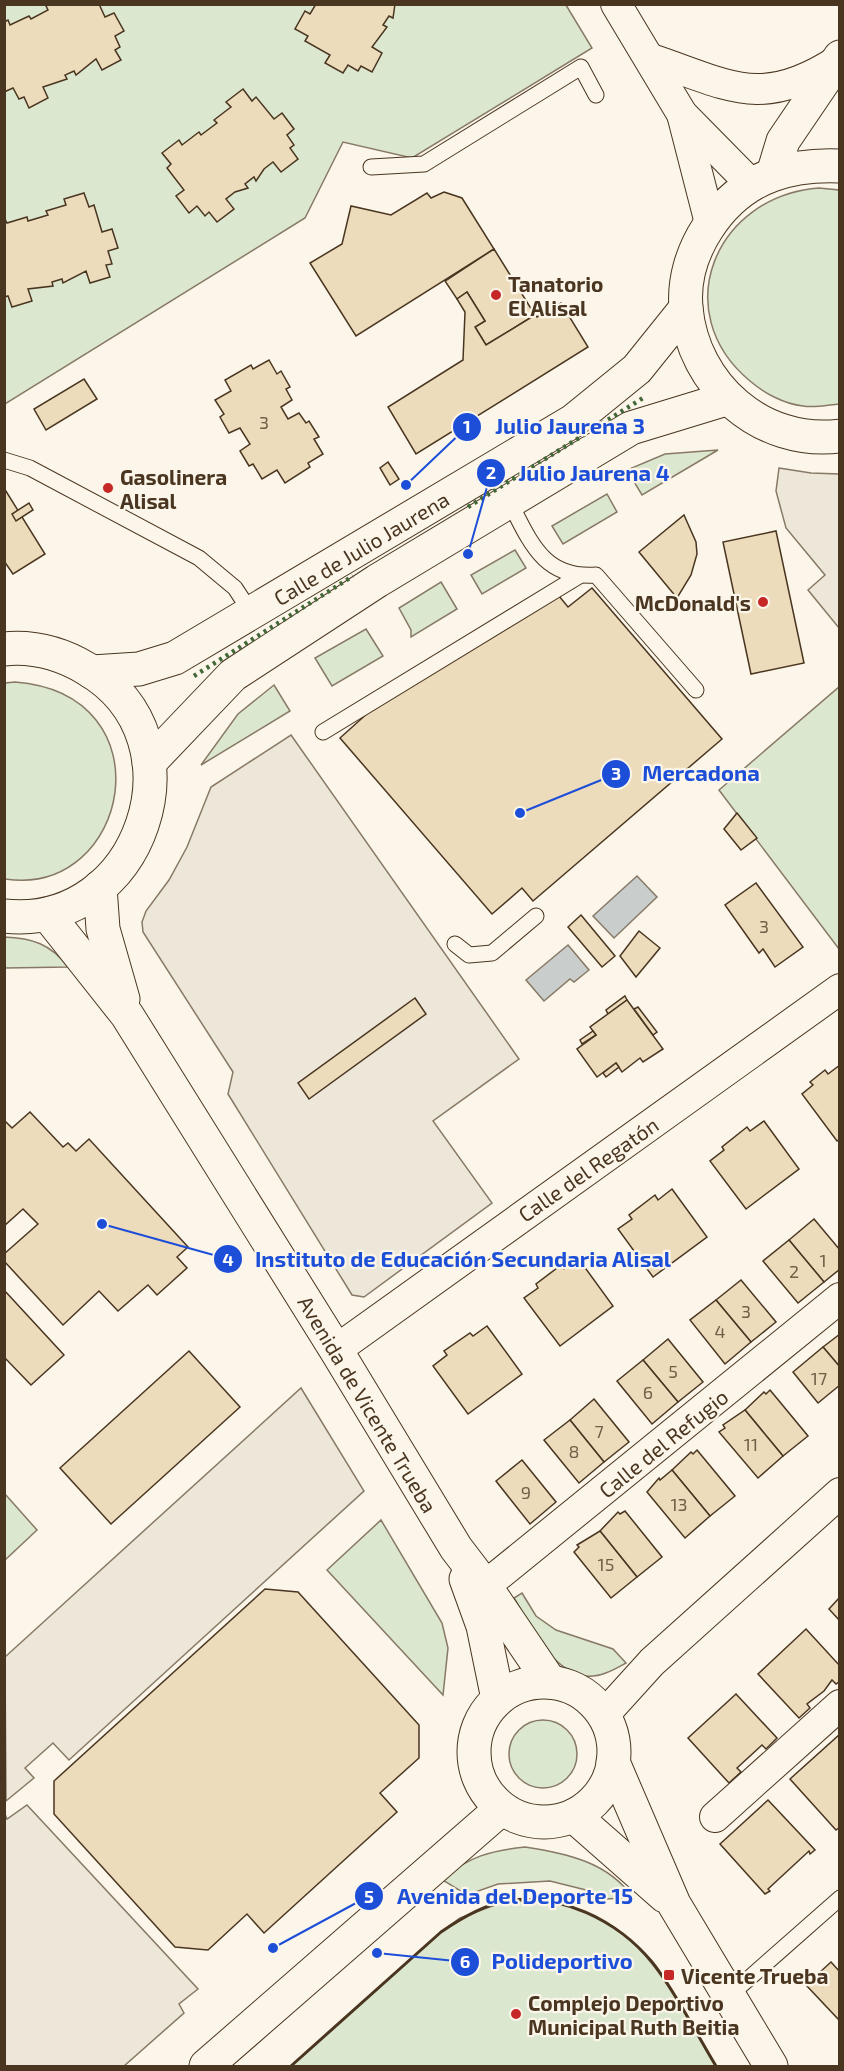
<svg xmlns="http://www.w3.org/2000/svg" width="844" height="2071" viewBox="0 0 844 2071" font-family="'Exo 2',sans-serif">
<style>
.green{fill:#dce7d0;stroke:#887966;stroke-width:1.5}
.parking{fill:#ede7d9;stroke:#887966;stroke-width:1.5}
.water{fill:#c9cecd;stroke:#887966;stroke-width:1.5}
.building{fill:#ecdcbc;stroke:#4a3520;stroke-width:1.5}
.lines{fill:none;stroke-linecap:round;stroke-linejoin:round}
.service-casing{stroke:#4a3520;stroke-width:17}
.minor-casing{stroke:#4a3520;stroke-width:32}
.secondary-casing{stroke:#4a3520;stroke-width:35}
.primary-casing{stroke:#4a3520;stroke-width:35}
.service{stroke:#fbf6e9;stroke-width:15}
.minor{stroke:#fbf6e9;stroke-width:30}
.secondary{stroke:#fbf6e9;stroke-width:33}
.primary{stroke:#fbf6e9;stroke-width:33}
.hedge{stroke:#436837;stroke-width:4.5;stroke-dasharray:3 4.5;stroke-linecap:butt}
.wall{stroke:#4a3520;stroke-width:3}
.poi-dot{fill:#c62828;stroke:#fbf6e9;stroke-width:2}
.labels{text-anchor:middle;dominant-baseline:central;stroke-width:4.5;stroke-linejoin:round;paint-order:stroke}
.number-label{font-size:18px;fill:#725f47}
.poi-label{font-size:21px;font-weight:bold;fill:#4a3520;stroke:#fbf6e9;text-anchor:start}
.street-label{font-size:21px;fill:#4a3520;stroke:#fbf6e9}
.leader{fill:none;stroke:#1d4ed8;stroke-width:2}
.callout-dot{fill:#1d4ed8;stroke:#fbf6e9;stroke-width:2}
.mark-label{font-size:18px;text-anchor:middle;font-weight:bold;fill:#fff}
.callout-label{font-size:22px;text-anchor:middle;font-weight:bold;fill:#1d4ed8;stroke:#fbf6e9;stroke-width:4.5;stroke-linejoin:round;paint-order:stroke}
</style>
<rect width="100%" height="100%" fill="#fbf6e9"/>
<g class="green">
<polygon points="4,5 566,5 592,48 412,158 343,142 305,218 5,404"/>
<path d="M 819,188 L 839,190 L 839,404 C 828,405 814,408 803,406 C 784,404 764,393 750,381 C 667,312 715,196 819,188 Z"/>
<polygon points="718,450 642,495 627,470 665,454"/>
<polygon points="607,494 617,512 563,544 552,526"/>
<polygon points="515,550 526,568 482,594 471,575"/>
<polygon points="441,582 457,609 411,637 411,630 399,608"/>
<polygon points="366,629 383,656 332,686 315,658"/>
<path d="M 15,682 C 170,694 130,898 5,879 L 5,683 Z"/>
<polygon points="274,685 290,711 201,765 238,714"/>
<polygon points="839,687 839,949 719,790"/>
<path d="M 4,937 C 32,938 51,944 68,967 L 5,968 Z"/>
<polygon points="5,1494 37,1530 5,1560"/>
<polygon points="381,1520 442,1623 448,1648 443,1695 327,1570"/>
<path d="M 522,1593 L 536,1616 L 556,1630 L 613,1649 L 626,1663 C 615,1669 600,1678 586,1676 C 550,1671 531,1626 514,1598 Z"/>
<circle cx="543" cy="1754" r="34"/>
<path d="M 525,1847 C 565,1853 609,1862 633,1898 L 603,1899 L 586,1890 L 550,1881 L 498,1884 L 467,1895 L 441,1879 C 471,1856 489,1851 525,1847 Z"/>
<path d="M 506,1901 C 525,1901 544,1900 562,1904 C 643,1921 678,2003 716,2066 L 291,2066 L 441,1932 L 460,1918 Z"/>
</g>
<g class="parking">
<polygon points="779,468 811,473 839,474 839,628 808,590 825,575 786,528 776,491"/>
<polygon points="291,735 519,1059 433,1121 492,1203 364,1297 352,1295 228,1094 233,1072 143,932 142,922 146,911 169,880 187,847 211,787"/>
<polygon points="301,1388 364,1491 69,1760 53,1743 25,1768 34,1778 6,1801 5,1657"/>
<polygon points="27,1805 198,1989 179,2004 184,2013 124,2066 5,2066 5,1814 7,1819"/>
</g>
<g class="water">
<polygon points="637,876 657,897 614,938 593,916"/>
<polygon points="568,945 589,970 574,982 570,979 544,1001 526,980"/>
</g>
<g class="building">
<polygon points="50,4 99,4 105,17 114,13 124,31 115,36 120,47 115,50 121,60 102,70 96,59 76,75 74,71 65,75 67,79 43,87 48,98 29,108 24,97 19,99 13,88 4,92 4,22 8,20 10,25 29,16 31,19 48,10 46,6"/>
<polygon points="316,4 395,4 393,18 389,16 383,25 387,27 372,47 382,53 372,72 361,66 358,71 348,65 343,73 325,63 330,55 305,41 308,36 295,29 305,11 310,14"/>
<polygon points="243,89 252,101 256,97 274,119 282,113 294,129 287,135 294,145 290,148 298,159 281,172 273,162 264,169 256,181 254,177 245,184 248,188 235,192 226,199 234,209 217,222 209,212 205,216 197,206 189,213 176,196 184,190 167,168 171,164 162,153 179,140 182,145 199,132 201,135 217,123 214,120 231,107 226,102"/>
<polygon points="444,192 462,198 494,249 356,336 310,263 342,244 351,206 391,215 427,193 431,198"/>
<polygon points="84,193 89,207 94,205 102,232 112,229 118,248 108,251 112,264 106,265 110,277 90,283 86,271 63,283 62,279 52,282 53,286 28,289 32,301 12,307 8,296 4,297 4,217 7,223 27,217 28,221 48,215 46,211 66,205 64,199"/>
<polygon points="494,249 535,315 486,345 475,327 485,321 467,292 457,299 445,281"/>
<polygon points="467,292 485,321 475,327 486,345 535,315 537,317 561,303 588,347 416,454 388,407 463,360 465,312 457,299"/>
<polygon points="269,360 277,374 281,371 290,387 286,389 292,400 281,407 288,419 299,413 306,423 309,421 319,437 314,439 323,454 308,463 310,467 285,483 277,470 262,479 253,464 249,466 240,451 250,444 240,428 229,433 220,417 224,414 215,400 231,391 225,380 251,365 253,369"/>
<polygon points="84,379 97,399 46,430 34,409"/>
<polygon points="388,462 399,479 390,485 380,468"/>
<polygon points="4,488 45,554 13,574 4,561"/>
<polygon points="29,503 33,510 16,521 12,514"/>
<polygon points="684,515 696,542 697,554 691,575 677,598 639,552"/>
<polygon points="776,531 804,663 751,674 723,542"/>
<polygon points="592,588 722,739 533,901 522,888 492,914 340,738 370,711 559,596 568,607"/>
<polygon points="737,813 757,838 741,850 724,829"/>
<polygon points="756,883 803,947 775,967 763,949 759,953 725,905"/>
<polygon points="581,915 615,956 602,967 568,927"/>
<polygon points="639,931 660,948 636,977 620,956"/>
<polygon points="625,996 627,1000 608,1014 606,1010"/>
<polygon points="415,998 426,1014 309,1099 298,1083"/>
<polygon points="627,1000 663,1049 643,1062 640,1058 622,1072 616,1063 597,1077 577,1049 596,1035 590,1027"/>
<polygon points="638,1007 657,1032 653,1035 634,1009"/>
<polygon points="593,1031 596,1035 582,1044 580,1040"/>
<polygon points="616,1063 619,1067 606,1077 603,1073"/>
<polygon points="840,1065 840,1139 837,1141 802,1094 813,1085 810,1082 825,1070 828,1074"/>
<polygon points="30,1112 63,1147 68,1143 76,1151 89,1139 188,1247 177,1257 187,1268 157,1295 148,1285 118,1311 99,1291 63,1325 4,1261 4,1254 38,1224 23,1209 4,1226 4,1120 12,1128"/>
<polygon points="764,1121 799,1169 746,1209 710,1161 724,1150 722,1147 747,1127 750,1131"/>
<polygon points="672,1189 707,1237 653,1277 618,1229 632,1219 629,1215 655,1195 658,1200"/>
<polygon points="814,1219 840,1250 840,1269 824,1282 789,1240"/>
<polygon points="789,1240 824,1282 798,1303 763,1261"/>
<polygon points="578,1258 613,1306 560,1346 524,1298 538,1288 536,1284 561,1265 564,1269"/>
<polygon points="741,1280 776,1322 751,1342 716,1300"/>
<polygon points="4,1290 64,1355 31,1385 4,1357"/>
<polygon points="716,1300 751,1342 725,1364 690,1320"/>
<polygon points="487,1326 522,1374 468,1414 433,1366 447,1355 444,1351 470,1333 473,1336"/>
<polygon points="840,1334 840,1367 823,1347"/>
<polygon points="668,1339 703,1382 678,1402 643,1360"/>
<polygon points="823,1347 840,1367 840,1385 818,1403 793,1372"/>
<polygon points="189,1351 240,1407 111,1524 60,1468"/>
<polygon points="643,1360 678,1402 652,1424 617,1381"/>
<polygon points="770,1390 808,1436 783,1456 745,1410 764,1392 766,1394"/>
<polygon points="594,1399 629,1442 604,1462 570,1420"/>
<polygon points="745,1410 783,1456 758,1478 719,1432 725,1428 723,1425"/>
<polygon points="570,1420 604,1462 579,1483 544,1440"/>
<polygon points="697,1450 735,1496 710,1516 672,1470 691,1452 693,1454"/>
<polygon points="522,1460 556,1502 530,1524 496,1481"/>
<polygon points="672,1470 710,1516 685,1538 647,1492 659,1478 660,1480"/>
<polygon points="625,1511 662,1557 637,1577 600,1531 618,1512 620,1514"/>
<polygon points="600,1531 637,1577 611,1598 574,1552 579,1547 577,1545"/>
<polygon points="265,1589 298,1592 419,1725 419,1758 380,1793 397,1812 264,1933 247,1914 208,1950 175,1947 54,1814 54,1781"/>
<polygon points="840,1597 840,1621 829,1609"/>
<polygon points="806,1629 840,1666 840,1681 836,1684 832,1680 824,1691 807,1704 810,1708 799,1718 758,1674"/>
<polygon points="736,1694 777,1738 766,1749 762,1745 737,1768 741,1772 729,1783 688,1738"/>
<polygon points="839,1735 840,1827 836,1830 790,1779"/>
<polygon points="768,1800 815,1850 810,1854 809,1851 768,1889 770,1891 765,1894 720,1844"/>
<polygon points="831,1962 840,1972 840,2021 806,1985"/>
</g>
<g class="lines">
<defs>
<g id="service">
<polyline points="371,167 424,164 581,67 596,95"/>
<polyline points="4,460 30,468 199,558 235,588 252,614"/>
<path d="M 509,501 C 530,541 543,579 596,575 L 696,690"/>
<polyline points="323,732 579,576"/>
<polyline points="455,944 469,955 492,953 536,916"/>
<polyline points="729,1996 840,1898"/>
</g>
<g id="minor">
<polyline points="616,4 682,114 751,184"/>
<path d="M 651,59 C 729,85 761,110 837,61"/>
<polyline points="682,114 710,223"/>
<polyline points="336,1350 840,989"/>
<polyline points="485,1586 840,1298"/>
<polyline points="604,1715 652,1662 840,1493"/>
<polyline points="715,1817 840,1705"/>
</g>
<g id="secondary">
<polyline points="773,174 783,141 840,57"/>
<polyline points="100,887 103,929 123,999"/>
<polyline points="47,914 127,1015 336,1350 456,1548 485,1586 550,1682"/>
<polyline points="466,1579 483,1626 498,1699"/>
<circle cx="544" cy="1752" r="70"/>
<polyline points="613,1762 674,1904 771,2066"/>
<polyline points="574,1816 665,1896"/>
<polyline points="206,2066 501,1809"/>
</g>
<g id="primary">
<path d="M 840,166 C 817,165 794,167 772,175 C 720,194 681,253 686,308 C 693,385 761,446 840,436"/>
<path d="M 4,649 C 34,646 62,654 87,669 C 207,739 142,931 4,916"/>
<polyline points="92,672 139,669 175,658 573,421 637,369 686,308"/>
<polyline points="149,763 233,675 377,581 631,428 726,399"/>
</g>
</defs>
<use href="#service" class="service-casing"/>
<use href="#minor" class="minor-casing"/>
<use href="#secondary" class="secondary-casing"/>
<use href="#primary" class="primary-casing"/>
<use href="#service" class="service"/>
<use href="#minor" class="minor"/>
<use href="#secondary" class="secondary"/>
<use href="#primary" class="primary"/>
<g class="hedge">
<polyline points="468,507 643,398"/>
<polyline points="194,676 353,576"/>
</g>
<path class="wall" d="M 291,2066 L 441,1932 C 460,1919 483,1905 506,1901 C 560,1892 618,1921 652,1962 C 674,1989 697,2035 716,2066"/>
</g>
<g class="poi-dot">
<circle cx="496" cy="295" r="6"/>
<circle cx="108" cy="488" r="6"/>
<circle cx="763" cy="602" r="6"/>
<rect x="663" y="1969" width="12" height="12" rx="3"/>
<circle cx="516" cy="2014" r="6"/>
</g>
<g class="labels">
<g class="number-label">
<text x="264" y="422">3</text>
<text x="764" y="926">3</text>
<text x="823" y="1260">1</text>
<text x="794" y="1271">2</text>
<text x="746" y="1311">3</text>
<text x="720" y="1331">4</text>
<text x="673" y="1371">5</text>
<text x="819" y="1378">17</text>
<text x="648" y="1392">6</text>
<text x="599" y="1431">7</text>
<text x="751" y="1444">11</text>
<text x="574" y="1451">8</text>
<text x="526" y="1492">9</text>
<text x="679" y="1504">13</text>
<text x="606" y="1564">15</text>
</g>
<g class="poi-label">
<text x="508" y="283">Tanatorio<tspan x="508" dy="24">El Alisal</tspan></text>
<text x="120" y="476">Gasolinera<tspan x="120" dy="24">Alisal</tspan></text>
<text x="751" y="602" text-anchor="end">McDonald's</text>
<text x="681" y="1975">Vicente Trueba</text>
<text x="528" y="2002">Complejo Deportivo<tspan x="528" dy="24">Municipal Ruth Beitia</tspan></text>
</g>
<g class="street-label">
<text transform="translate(361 548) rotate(-31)">Calle de Julio Jaurena</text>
<text transform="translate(588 1169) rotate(-35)">Calle del Regatón</text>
<text transform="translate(368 1404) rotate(59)">Avenida de Vicente Trueba</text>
<text transform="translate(663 1443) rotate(-39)">Calle del Refugio</text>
</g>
</g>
<path class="leader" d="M406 485L467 427M468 554L491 473M520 813L616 774M102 1224L228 1259M273 1948L369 1896M377 1953L465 1962"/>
<g class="callout-dot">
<circle cx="406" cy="485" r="6"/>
<circle cx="468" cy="554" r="6"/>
<circle cx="520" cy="813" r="6"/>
<circle cx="102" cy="1224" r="6"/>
<circle cx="273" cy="1948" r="6"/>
<circle cx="377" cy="1953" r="6"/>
<circle cx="467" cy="427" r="15"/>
<circle cx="491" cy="473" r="15"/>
<circle cx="616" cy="774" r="15"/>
<circle cx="228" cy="1259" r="15"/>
<circle cx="369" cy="1896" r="15"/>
<circle cx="465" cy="1962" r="15"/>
</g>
<g class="mark-label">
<text x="467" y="433">1</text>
<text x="491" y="479">2</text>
<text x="616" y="780">3</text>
<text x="228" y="1266">4</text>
<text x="369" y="1903">5</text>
<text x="465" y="1968">6</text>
</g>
<g class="callout-label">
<text x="570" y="434">Julio Jaurena 3</text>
<text x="594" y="481">Julio Jaurena 4</text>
<text x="701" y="781">Mercadona</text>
<text x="463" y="1267">Instituto de Educación Secundaria Alisal</text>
<text x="515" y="1904">Avenida del Deporte 15</text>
<text x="562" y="1969">Polideportivo</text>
</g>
<rect width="844" height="2071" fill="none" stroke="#4a3520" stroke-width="12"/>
</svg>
